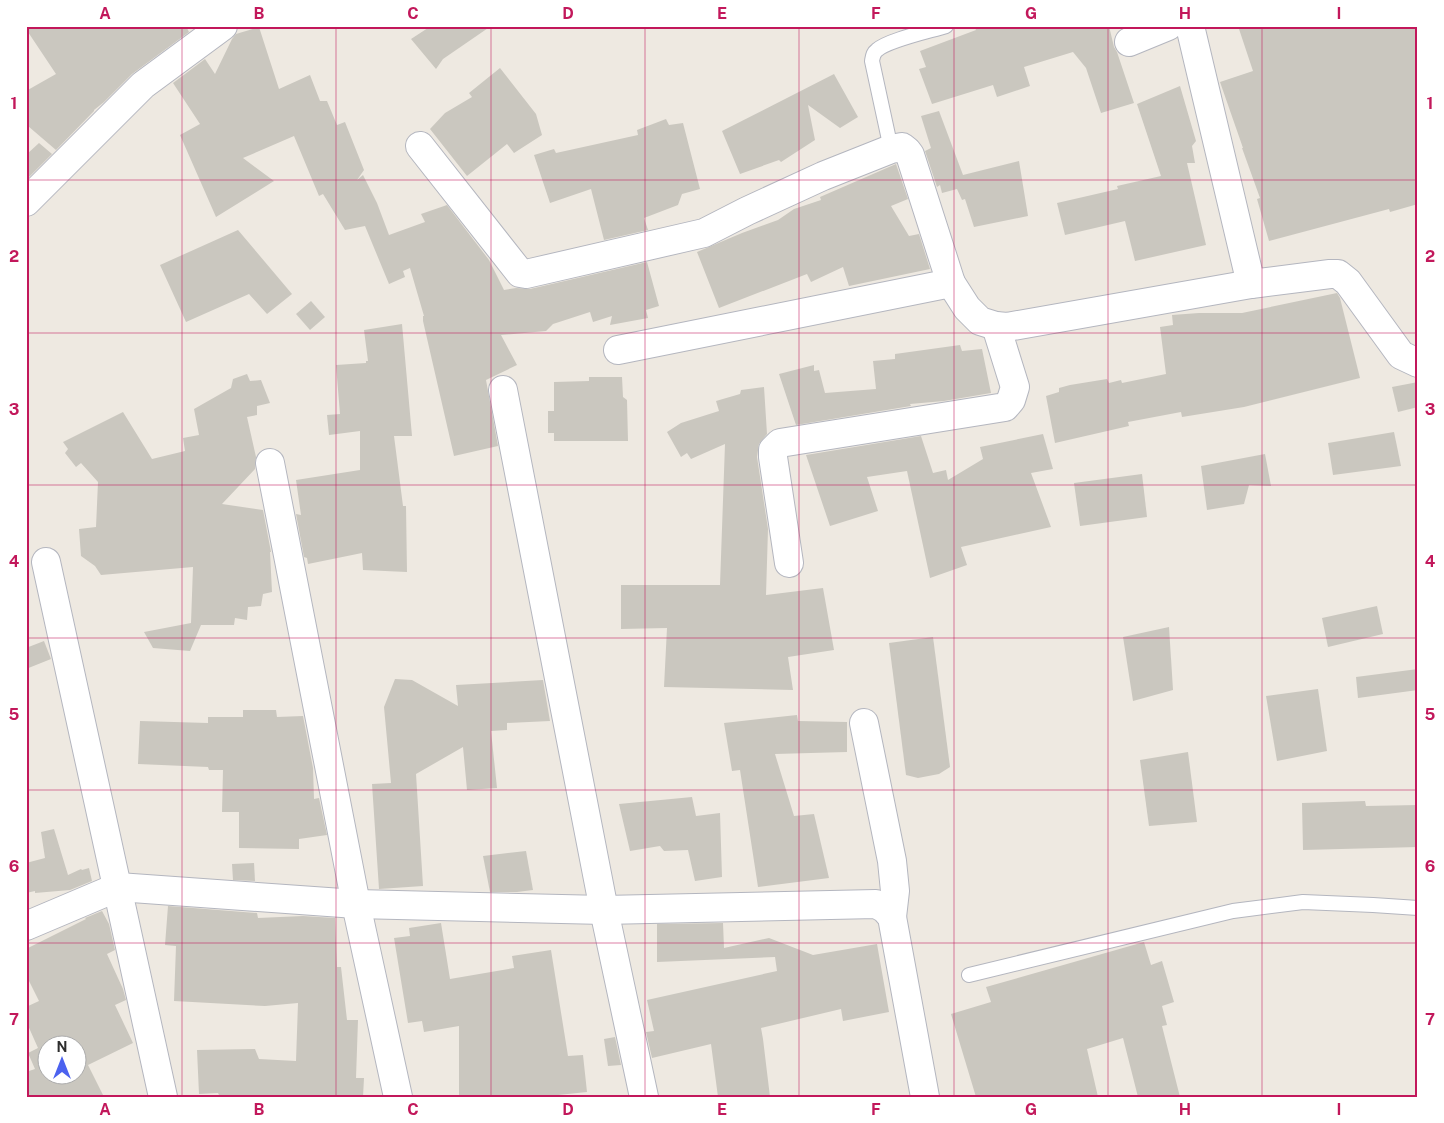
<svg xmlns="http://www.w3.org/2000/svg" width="1444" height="1123" viewBox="0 0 1444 1123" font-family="'Public Sans',sans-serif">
	<rect width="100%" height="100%" fill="#eee9e1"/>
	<g fill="#cac7bf" fill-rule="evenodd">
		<polygon points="26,26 186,26 189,32 132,74 104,102 94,110 94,111 56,150 28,126 28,106 26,104 26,91 56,74 26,29"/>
		<polygon points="431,26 491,26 443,59 436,69 411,39"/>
		<polygon points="974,26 1109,26 1114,47 1117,52 1134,103 1101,113 1086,68 1073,52 1024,67 1030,86 997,97 993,85 932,104 919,69 926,67 920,51 976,30"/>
		<polygon points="1238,26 1418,26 1418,204 1390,212 1389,209 1269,241 1257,199 1260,198 1242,148 1243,148 1220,82 1253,71"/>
		<polygon points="259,27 279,89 310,75 320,101 327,101 337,125 345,122 364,170 357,180 363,175 377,203 389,235 425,222 421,214 447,205 489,260 504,290 516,288 530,289 647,262 659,306 646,310 648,318 610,325 612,316 593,322 590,312 553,324 546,331 501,335 517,365 486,380 498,446 454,456 423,321 423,316 424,316 410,268 403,271 405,277 389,284 365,226 345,230 323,194 319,196 294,136 243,158 274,181 216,217 180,135 200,124 173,83 205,59 215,74 232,39 236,34"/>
		<polygon points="500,68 536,114 542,135 514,153 507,144 467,176 430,129 445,113 472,97 469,93"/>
		<polygon points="834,74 858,117 840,128 808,105 815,140 781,162 779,160 740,174 722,131"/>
		<polygon points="1180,86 1196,141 1192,146 1195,163 1187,163 1206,245 1135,261 1125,221 1065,235 1057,203 1118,189 1117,186 1161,176 1137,104"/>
		<polygon points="939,111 963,175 1019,161 1028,216 974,227 965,199 962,200 957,189 942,193 940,185 937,187 925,151 931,148 921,116"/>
		<polygon points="666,119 669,125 683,123 700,189 682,194 678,205 644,218 648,230 604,240 591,189 550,203 534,155 554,149 556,153 638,135 637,130"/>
		<polygon points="39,143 52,154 26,180 26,155"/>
		<polygon points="896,164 908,199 891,206 909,236 919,234 930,269 849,286 843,267 811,282 807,274 719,308 697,252 742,233 778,220 794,209 821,200 820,197"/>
		<polygon points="238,230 292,294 267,314 249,294 186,322 160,265"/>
		<polygon points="1337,293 1340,298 1360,378 1244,407 1182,417 1181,412 1128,422 1129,426 1055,443 1046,396 1059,392 1059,388 1070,385 1107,379 1109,383 1121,380 1122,383 1166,374 1160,327 1173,325 1172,315 1199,313 1242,313"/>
		<polygon points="311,301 325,317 310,330 296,314"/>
		<polygon points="402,324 412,436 394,436 403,506 406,506 407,572 363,570 362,553 308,564 307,558 304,557 296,514 301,515 296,480 360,470 360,431 329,435 327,415 340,414 336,365 366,363 366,361 368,361 364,330"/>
		<polygon points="960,345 962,351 982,349 991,393 944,401 910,404 911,406 796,425 779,374 814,365 814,371 819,370 825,393 876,389 873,361 895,359 895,354"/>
		<polygon points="247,374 250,381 261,380 270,403 257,406 257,415 247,417 256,457 255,469 222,504 263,510 271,552 270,552 272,592 263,594 261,606 248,607 247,620 235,618 234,625 201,625 190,651 153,648 144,632 191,623 193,567 101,575 95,566 81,556 79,529 96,527 98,482 81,463 76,467 65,453 68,449 63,442 123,412 152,459 185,451 183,438 199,435 194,409 231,388 233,379"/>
		<polygon points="589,377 622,377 623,397 627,400 628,441 554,441 554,433 548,433 548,411 554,411 554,382 589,381"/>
		<polygon points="1418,382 1418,407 1398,412 1392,387"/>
		<polygon points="764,387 767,434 759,444 757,457 768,529 766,595 823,588 834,650 788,657 793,690 664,687 667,628 621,629 621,585 720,585 725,444 691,459 687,453 681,457 667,432 681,423 719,411 716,401 740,394 741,390"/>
		<polygon points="1394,432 1401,466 1333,475 1328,443"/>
		<polygon points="1043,434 1053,469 1031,473 1051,527 961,547 967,565 930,578 907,471 867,477 878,511 830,526 806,455 921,436 933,473 946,470 948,480 983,459 980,447"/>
		<polygon points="1265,454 1271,486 1249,485 1244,504 1207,510 1201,466"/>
		<polygon points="1142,474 1147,517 1080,526 1074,483"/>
		<polygon points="1377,606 1383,634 1328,647 1322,618"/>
		<polygon points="1169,627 1173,690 1133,701 1123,637"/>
		<polygon points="933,637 950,767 939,774 918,778 906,775 889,643"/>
		<polygon points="44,641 51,659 26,669 26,648"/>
		<polygon points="1418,669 1418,690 1358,698 1356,677"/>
		<polygon points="395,679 412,680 458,706 456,685 543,680 550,721 507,723 507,730 491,731 497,788 467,790 463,747 416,774 423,886 379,889 372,784 391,783 384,707"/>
		<polygon points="1318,689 1327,751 1277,761 1266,696"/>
		<polygon points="243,710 276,710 277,717 303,716 313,768 314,799 319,798 327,835 299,839 299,849 239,848 239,812 222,812 223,770 209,770 208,767 138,764 140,721 208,723 208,717 243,717"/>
		<polygon points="797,715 798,721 847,722 847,752 775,754 794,816 814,814 829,878 758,887 740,770 732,771 724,723"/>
		<polygon points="1188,752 1197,822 1149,826 1140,760"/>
		<polygon points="692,797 696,816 720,813 722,877 695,881 688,850 664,851 660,846 630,851 619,804"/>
		<polygon points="1365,801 1366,806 1418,805 1418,847 1303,850 1302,803"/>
		<polygon points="54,829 68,875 81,869 82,870 89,868 92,881 70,890 35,893 35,891 26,893 26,863 45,858 41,832"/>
		<polygon points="526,851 533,890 517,892 490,892 483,856"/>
		<polygon points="254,863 255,881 233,880 232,864"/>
		<polygon points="168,906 257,913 258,918 303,916 335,918 337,967 341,967 347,1020 358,1020 356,1078 364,1078 363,1097 220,1097 218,1093 199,1094 197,1050 255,1049 259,1059 296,1061 298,1003 265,1006 174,1001 176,946 165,945"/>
		<path d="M 102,911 L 109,924 L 115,950 L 107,954 L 123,989 L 126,1000 L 115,1005 L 133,1043 L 88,1065 L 104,1097 L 26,1097 L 26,1072 L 35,1069 L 28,1053 L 38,1048 L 26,1021 L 26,1007 L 39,1001 L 26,975 L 26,949 L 86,919 L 85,918 ZM 48,1046 L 78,1046 L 78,1076 L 48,1076 Z"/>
		<polygon points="441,923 450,979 514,968 512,956 551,950 568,1056 583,1055 587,1092 539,1097 459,1097 459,1026 424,1032 422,1021 408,1023 394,938 410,936 409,928"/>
		<polygon points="723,923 724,948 769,938 813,955 877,944 889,1012 843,1021 841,1009 761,1028 763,1039 770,1097 718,1097 711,1044 652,1058 646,1032 654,1031 647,1000 777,971 775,957 657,962 657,924"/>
		<polygon points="1144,942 1151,965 1162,961 1174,1002 1162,1006 1167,1025 1162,1026 1180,1097 1138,1097 1123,1038 1087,1049 1098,1097 976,1097 951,1014 991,1002 986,987"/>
		<polygon points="615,1037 621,1065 608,1066 604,1039"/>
	</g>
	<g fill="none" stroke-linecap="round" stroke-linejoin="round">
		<g stroke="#b4b6bf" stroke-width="16">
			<g id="service">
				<path d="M 891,149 L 872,61 C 873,56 873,53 877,50 C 888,40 930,31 946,26"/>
				<polyline points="969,975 1233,911 1303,902 1373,905 1418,908"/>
			</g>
		</g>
		<g stroke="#b4b6bf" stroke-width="30">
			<g id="minor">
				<polyline points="1190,26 1251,284"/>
				<polyline points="1129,42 1168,26"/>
				<polyline points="420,146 520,273 526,274 704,233 747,211 823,176 891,149 902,147 907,151 910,155 951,283 967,308 980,321 996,326 1007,327 1251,284 1330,274 1338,274 1348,282 1401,355 1418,363"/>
				<polyline points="26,202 143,85 223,26"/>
				<polyline points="618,350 951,283"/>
				<polyline points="503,390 604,910 644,1097"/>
				<polyline points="270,463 356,904 398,1097"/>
				<polyline points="46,562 163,1097"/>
				<polyline points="789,563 773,457 773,450 780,443 1005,407 1011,400 1015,387 996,326"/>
				<polyline points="864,723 892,861 895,891 892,917"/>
				<polyline points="26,926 118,887 356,904 604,910 876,904 885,909 892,917 925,1097"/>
			</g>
		</g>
		<use href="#service" stroke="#fff" stroke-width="14"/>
		<use href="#minor" stroke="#fff" stroke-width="28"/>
	</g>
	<path fill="none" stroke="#c2185b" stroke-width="1" stroke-opacity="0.55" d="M 182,26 L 182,1097M 336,26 L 336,1097M 491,26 L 491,1097M 645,26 L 645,1097M 799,26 L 799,1097M 954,26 L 954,1097M 1108,26 L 1108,1097M 1262,26 L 1262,1097M 26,180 L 1418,180M 26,333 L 1418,333M 26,485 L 1418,485M 26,638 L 1418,638M 26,790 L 1418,790M 26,943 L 1418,943"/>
	<rect width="1444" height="1123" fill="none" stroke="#ffffff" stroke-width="55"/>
	<g transform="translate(62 1060)"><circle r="24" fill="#ffffff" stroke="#ababab"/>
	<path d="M0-4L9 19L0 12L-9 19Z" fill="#4c62ef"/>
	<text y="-8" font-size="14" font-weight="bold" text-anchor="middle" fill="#2d2d2d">N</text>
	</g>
	<rect x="28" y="28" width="1388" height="1068" fill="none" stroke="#c2185b" stroke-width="2"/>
	<g font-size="16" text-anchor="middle" font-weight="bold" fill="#c2185b">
		<text x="105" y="19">A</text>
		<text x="259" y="19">B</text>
		<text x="413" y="19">C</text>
		<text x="568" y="19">D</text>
		<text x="722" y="19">E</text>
		<text x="876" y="19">F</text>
		<text x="1031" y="19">G</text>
		<text x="1185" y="19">H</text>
		<text x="1339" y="19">I</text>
		<text x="14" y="109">1</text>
		<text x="1430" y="109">1</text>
		<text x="14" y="262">2</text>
		<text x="1430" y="262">2</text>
		<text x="14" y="415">3</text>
		<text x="1430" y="415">3</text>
		<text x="14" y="567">4</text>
		<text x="1430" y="567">4</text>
		<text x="14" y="720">5</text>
		<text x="1430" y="720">5</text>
		<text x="14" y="872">6</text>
		<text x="1430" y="872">6</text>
		<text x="14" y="1025">7</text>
		<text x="1430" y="1025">7</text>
		<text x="105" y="1115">A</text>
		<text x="259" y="1115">B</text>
		<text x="413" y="1115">C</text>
		<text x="568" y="1115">D</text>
		<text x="722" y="1115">E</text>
		<text x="876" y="1115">F</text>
		<text x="1031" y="1115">G</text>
		<text x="1185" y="1115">H</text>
		<text x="1339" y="1115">I</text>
	</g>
</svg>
